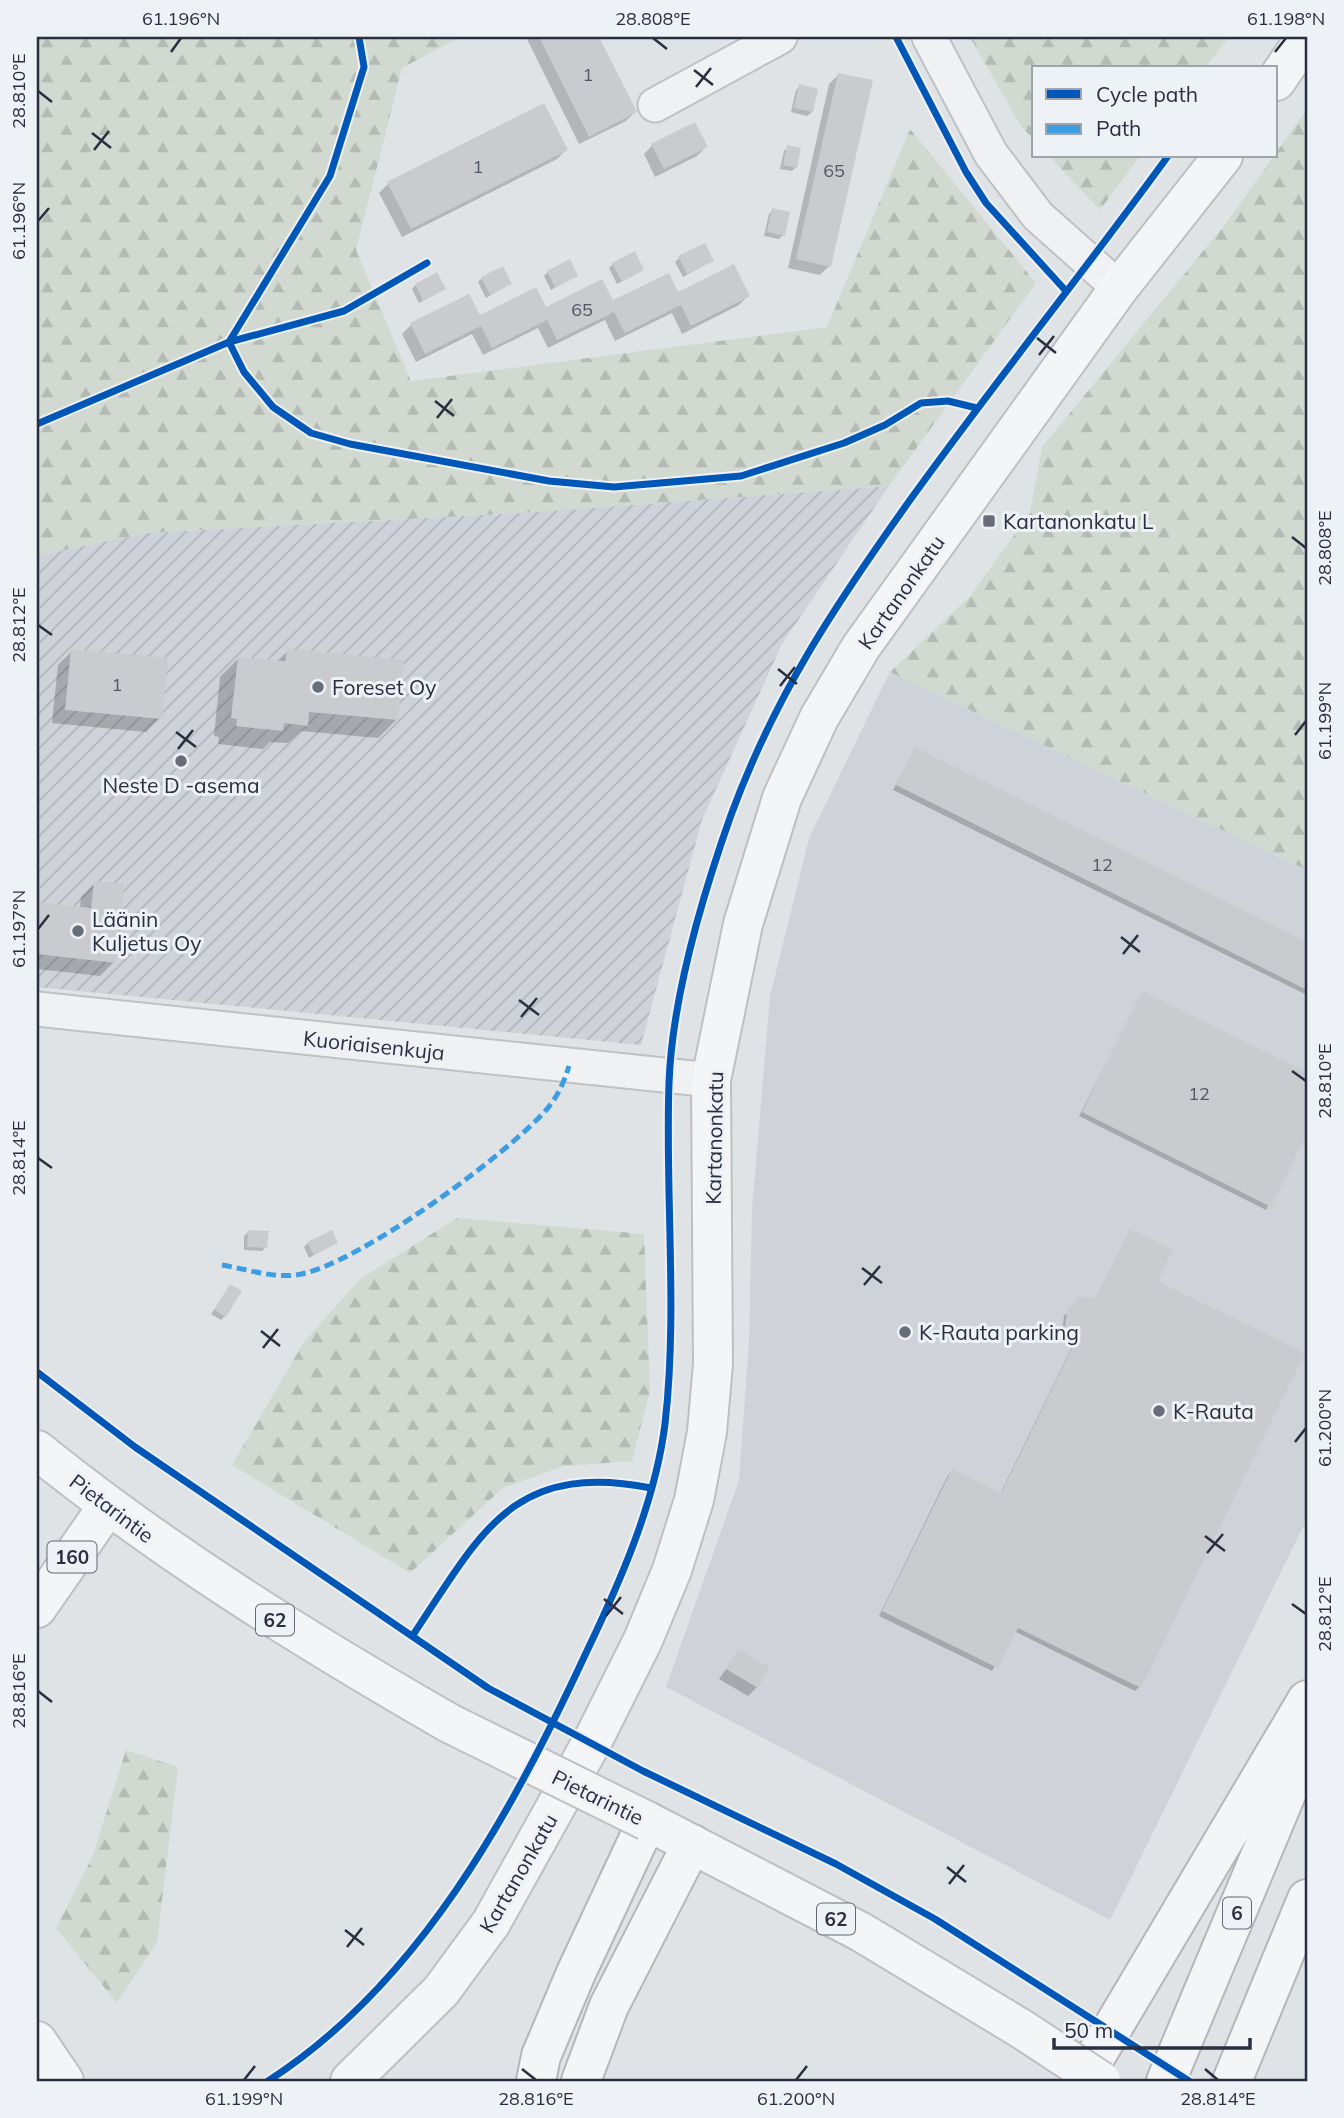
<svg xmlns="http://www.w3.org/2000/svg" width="1344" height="2118" viewBox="0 0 1344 2118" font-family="Mulish,sans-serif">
	<defs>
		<pattern id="industrial-furrows" width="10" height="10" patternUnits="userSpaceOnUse" patternTransform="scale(1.75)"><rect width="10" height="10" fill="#cfd2d9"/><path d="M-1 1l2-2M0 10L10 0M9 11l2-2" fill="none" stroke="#b2b5bb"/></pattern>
		<pattern id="forest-firs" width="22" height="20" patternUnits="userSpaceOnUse" patternTransform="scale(1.75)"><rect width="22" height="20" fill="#d1d9d1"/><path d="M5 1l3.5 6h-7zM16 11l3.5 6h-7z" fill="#b3bbb4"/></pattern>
	</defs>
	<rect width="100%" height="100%" fill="#e0e3e6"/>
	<polygon fill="#cfd2d9" points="890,672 1307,870 1307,1519 1110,1920 666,1687 739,1480 749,1342 752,1209 770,996 809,838"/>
	<polygon fill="url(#industrial-furrows)" points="889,486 782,644 702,820 641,1045 37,987 37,556 144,533 520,513"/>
	<g fill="url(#forest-firs)">
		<polygon points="37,37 460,37 402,68 356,250 411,381 827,327 910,129 1036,283 889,486 520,513 144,533 37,556"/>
		<polygon points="970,37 1229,37 1205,68 1034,68 1034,140 1021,126"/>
		<polygon points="1307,109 1307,870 890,672 971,595 1030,513 1042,447 1227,222"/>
		<polygon points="1049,156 1140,156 1100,210"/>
		<polygon points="457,1218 644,1234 650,1391 632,1461 564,1466 503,1488 410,1573 232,1465 304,1342 360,1279"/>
		<polygon points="126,1750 178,1767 157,1942 117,2003 56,1928 92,1858"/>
	</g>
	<g fill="#0003">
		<polygon points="526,37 597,37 635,112 626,121 579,144"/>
		<polygon points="838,75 829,266 820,275 788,268 829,84"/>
		<polygon points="800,86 812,112 807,116 791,112 796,90"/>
		<polygon points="653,145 706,147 697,156 655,177 644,154"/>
		<polygon points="788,147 796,167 792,171 780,169 784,151"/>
		<polygon points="566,150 557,159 402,237 379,193 388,184"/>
		<polygon points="773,210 783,235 779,239 764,236 769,214"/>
		<polygon points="679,258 711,261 683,277 675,262"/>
		<polygon points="613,264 642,270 617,284 609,268"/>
		<polygon points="548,272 576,276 551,290 544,276"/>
		<polygon points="482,278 509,284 486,298 478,282"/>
		<polygon points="416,285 444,289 419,303 412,289"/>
		<polygon points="677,295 748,296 739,305 682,334 672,313 615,341 605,320 548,348 538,328 483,355 472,334 416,362 402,334 411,325"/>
		<polygon points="72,651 160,718 146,732 52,723 58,665"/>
		<polygon points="288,651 396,720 378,738 301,731 288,743 270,742 263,749 218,744 219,737 214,736 220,677 238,659 276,662"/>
		<polygon points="915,749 1307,944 1307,995 893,790"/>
		<polygon points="95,883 114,962 100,976 37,969 37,904 80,909 81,897"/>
		<polygon points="1143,993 1307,1075 1307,1130 1266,1210 1079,1116"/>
		<polygon points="1130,1231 1156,1282 1139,1687 1135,1691 1014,1631 992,1671 879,1616 948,1475 952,1471 1000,1494 1073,1345 1062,1331 1064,1316 1080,1299 1095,1300"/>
		<polygon points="248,1232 266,1247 262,1251 244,1250 244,1236"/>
		<polygon points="336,1242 309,1258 304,1247 308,1243"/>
		<polygon points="230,1286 225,1316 221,1320 211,1314"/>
		<polygon points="739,1651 757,1687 748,1696 719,1679"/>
	</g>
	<g fill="#c9cbce">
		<polygon points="539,37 599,37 637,112 589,137"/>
		<polygon points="838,73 873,80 831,267 796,259"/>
		<polygon points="799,84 818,89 813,112 794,108"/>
		<polygon points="544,103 568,150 411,229 387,182"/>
		<polygon points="695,122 708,147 664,169 651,144"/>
		<polygon points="787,145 801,148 797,168 783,165"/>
		<polygon points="772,208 790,212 785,236 767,232"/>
		<polygon points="705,243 714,261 687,274 678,256"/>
		<polygon points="635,251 644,270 622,282 612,263"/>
		<polygon points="570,259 578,276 555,288 547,271"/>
		<polygon points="734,264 750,296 691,326 681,305 625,333 614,312 557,340 547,320 492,348 481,326 425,354 410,323 469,294 480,315 536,287 546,307 602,279 613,300 669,273 678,292"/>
		<polygon points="503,266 512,284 490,295 481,277"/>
		<polygon points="437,272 446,289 423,301 415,284"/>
		<polygon points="71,649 168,658 162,719 65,710"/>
		<polygon points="287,649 404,660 398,720 309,712 308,726 284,723 283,731 236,726 237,719 231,718 238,657 285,661"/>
		<polygon points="915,747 1307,942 1307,990 896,785"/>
		<polygon points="94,881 124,884 116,963 37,954 37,902 91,908"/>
		<polygon points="1142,991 1307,1073 1307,1134 1271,1207 1082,1112"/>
		<polygon points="1130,1229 1173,1250 1158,1281 1305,1353 1141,1688 1018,1628 998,1668 882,1611 952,1469 1001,1493 1076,1340 1065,1327 1067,1310 1080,1297 1096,1298"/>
		<polygon points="248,1230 269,1231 267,1248 247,1247"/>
		<polygon points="332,1230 338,1243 314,1255 307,1242"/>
		<polygon points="230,1284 242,1291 226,1317 214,1310"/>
		<polygon points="738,1649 770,1667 758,1688 726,1669"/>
	</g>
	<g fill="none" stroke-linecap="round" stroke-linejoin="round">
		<g stroke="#bfc1c4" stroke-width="37">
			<g id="minor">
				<polyline points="929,37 991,154 1038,216 1119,288"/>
				<polyline points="655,105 780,37"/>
				<polyline points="37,1009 711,1080"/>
			</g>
		</g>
		<g stroke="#bdc0c3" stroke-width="42">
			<g id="major">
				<polyline points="1276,81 1306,37"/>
				<path d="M 37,1450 C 166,1554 305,1640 449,1723"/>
				<polyline points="37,1608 107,1507"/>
				<polyline points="647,1821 861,1932 1020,2028"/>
				<polyline points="37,2041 64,2081"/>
				<polyline points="350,2081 441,1991 491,1923 594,1738 643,1640 672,1570 694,1500 707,1432 713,1364 711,1080 743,924 782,798 819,718 861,647 1119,288 1223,156"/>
			</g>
		</g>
		<g stroke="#b3b6ba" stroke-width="42">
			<g id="highway">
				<polyline points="536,2081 541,2056 576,1973 647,1821"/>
				<polyline points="581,2081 609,2006 692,1844"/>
				<polyline points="1081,2081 1307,1700"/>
				<polyline points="1166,2081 1307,1744"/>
				<polyline points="1232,2081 1307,1899"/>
			</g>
		</g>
		<use href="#minor" stroke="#f0f1f2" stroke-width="33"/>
		<use href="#major" stroke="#f4f5f6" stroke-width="38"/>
		<use href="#highway" stroke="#f4f5f6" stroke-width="38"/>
		<g stroke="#bdc0c3" stroke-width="42" stroke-linecap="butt">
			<g id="major-bridge">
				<polyline points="449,1723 647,1821"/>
				<polyline points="1020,2028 1101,2081"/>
			</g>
		</g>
		<use href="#major-bridge" stroke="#f4f5f6" stroke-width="38"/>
		<path stroke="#3d9de3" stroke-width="5" stroke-dasharray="10 5" stroke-linecap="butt" d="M 222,1265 C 246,1269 272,1278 296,1275 C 355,1267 507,1155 547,1109 C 558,1096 564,1082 569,1066"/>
		<g stroke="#eef1f5" stroke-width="11">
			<g id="cycleway">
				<polyline points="359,37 364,67 330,176 229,342 244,372 273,407 311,433 350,444 549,481 614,487 741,476 844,443 885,425 921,403 948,401 977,408"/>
				<polyline points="896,37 966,172 986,203 1066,291"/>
				<polyline points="37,424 229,342 344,311 427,263"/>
				<polyline points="37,1372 135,1447 488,1688 643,1771 836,1864 935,1919 1189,2081"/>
				<path d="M 413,1635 C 481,1533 512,1461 651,1488"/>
				<path d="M 268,2081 C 420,1983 512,1812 586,1653 C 620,1582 655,1503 665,1424 C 678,1311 665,1196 669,1083 C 672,999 703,894 731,815 C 776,693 836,604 910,500 C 994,383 1084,272 1168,156"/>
			</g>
		</g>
		<use href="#cycleway" stroke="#0057b8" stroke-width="7"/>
	</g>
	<path fill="none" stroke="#282f3e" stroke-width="2.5" d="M 653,38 L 667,49M 171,52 L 181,38M 1275,52 L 1286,38M 694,70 L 713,85M 696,87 L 711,68M 38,91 L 52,102M 92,133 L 111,148M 94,150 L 109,131M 38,221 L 49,208M 1037,338 L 1056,353M 1039,355 L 1054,336M 435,401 L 454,416M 437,418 L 452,399M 1292,537 L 1306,548M 38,625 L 52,635M 778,669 L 797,684M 780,686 L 795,667M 176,732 L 196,747M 1295,735 L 1306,721M 178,749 L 193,730M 38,929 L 49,915M 1121,937 L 1140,952M 1123,954 L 1138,935M 519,1000 L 539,1015M 521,1017 L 537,998M 1292,1071 L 1306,1081M 38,1158 L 52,1168M 862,1268 L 882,1283M 864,1285 L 880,1266M 261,1331 L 280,1346M 263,1348 L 278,1329M 1295,1442 L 1306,1428M 1205,1536 L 1225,1551M 1207,1553 L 1223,1534M 604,1599 L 623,1614M 1292,1604 L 1306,1614M 606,1616 L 621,1597M 38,1691 L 52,1702M 947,1867 L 966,1882M 949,1884 L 964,1865M 345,1930 L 364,1945M 347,1947 L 362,1928M 522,2069 L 536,2080M 1205,2069 L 1218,2080M 244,2080 L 255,2066M 796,2080 L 807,2066"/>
	<g fill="#686e79" stroke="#eef1f5" stroke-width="2.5">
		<rect x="982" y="514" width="14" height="14" rx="3.5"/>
		<circle cx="318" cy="687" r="7"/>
		<circle cx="181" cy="761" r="7"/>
		<circle cx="78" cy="931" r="7"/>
		<circle cx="905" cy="1332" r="7"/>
		<circle cx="1159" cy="1411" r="7"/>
	</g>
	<g text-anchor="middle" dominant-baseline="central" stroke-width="6" stroke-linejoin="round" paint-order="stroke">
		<g font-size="18" fill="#515763">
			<text x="588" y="74">1</text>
			<text x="478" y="166">1</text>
			<text x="834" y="170">65</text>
			<text x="582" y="309">65</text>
			<text x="117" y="684">1</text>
			<text x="1102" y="864">12</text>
			<text x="1199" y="1093">12</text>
		</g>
		<g fill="#eef1f5" stroke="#636975" stroke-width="2">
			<rect x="47.5" y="1541.5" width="49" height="31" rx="5"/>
			<rect x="256" y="1604.5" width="38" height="31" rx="5"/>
			<rect x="1223" y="1897.5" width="28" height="31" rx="5"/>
			<rect x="817" y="1903.5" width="38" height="31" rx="5"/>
		</g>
		<g font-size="19" font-weight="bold" fill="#282f3e">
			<text x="72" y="1557">160</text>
			<text x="275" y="1620">62</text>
			<text x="1237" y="1913">6</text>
			<text x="836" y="1919">62</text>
		</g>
		<g font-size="21" fill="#282f3e" stroke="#eef1f5" text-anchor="start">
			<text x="1003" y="521">Kartanonkatu L</text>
			<text x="332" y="687">Foreset Oy</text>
			<text x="181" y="785" text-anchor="middle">Neste D -asema</text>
			<text x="92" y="919">Läänin<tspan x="92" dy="24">Kuljetus Oy</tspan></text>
			<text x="919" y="1332">K-Rauta parking</text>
			<text x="1173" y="1411">K-Rauta</text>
		</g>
		<g font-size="21" fill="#282f3e" stroke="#eef1f5">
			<text transform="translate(901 592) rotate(-55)">Kartanonkatu</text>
			<text transform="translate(374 1045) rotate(6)">Kuoriaisenkuja</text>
			<text transform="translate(714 1138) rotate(-89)">Kartanonkatu</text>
			<text transform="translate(112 1508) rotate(37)">Pietarintie</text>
			<text transform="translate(598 1797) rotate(26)">Pietarintie</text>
			<text transform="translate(518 1873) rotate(-60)">Kartanonkatu</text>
		</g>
	</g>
	<rect width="1344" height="2118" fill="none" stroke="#eef1f5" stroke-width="77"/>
	<rect x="1032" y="66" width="245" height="91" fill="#eef1f5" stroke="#9fa3ac" stroke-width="2"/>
	<rect x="1046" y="89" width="35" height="10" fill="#0057b8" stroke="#9fa3ac" stroke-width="2"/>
	<text x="1096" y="102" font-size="21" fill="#282f3e">Cycle path</text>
	<rect x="1046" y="124" width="35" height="10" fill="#3d9de3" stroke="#9fa3ac" stroke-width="2"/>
	<text x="1096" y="136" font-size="21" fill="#282f3e">Path</text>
	<path d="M1054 2038v10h196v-10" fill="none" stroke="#282f3e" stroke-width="3.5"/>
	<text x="1064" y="2038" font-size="21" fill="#282f3e" stroke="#eef1f5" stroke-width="5" paint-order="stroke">50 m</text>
	<rect x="38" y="38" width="1268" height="2042" fill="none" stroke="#282f3e" stroke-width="2.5"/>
	<g font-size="18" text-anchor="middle" fill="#282f3e">
		<text x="181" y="25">61.196°N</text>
		<text x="653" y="25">28.808°E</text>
		<text x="1286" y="25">61.198°N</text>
		<text transform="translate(19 91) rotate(-90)" y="6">28.810°E</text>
		<text transform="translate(19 221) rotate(-90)" y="6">61.196°N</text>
		<text transform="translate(1325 548) rotate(-90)" y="6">28.808°E</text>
		<text transform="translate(19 625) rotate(-90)" y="6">28.812°E</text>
		<text transform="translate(1325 721) rotate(-90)" y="6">61.199°N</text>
		<text transform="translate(19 929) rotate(-90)" y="6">61.197°N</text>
		<text transform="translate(1325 1081) rotate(-90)" y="6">28.810°E</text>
		<text transform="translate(19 1158) rotate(-90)" y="6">28.814°E</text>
		<text transform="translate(1325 1428) rotate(-90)" y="6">61.200°N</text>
		<text transform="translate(1325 1614) rotate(-90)" y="6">28.812°E</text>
		<text transform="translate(19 1691) rotate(-90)" y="6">28.816°E</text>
		<text x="244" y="2105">61.199°N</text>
		<text x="536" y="2105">28.816°E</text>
		<text x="796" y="2105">61.200°N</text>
		<text x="1218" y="2105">28.814°E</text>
	</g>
</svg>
